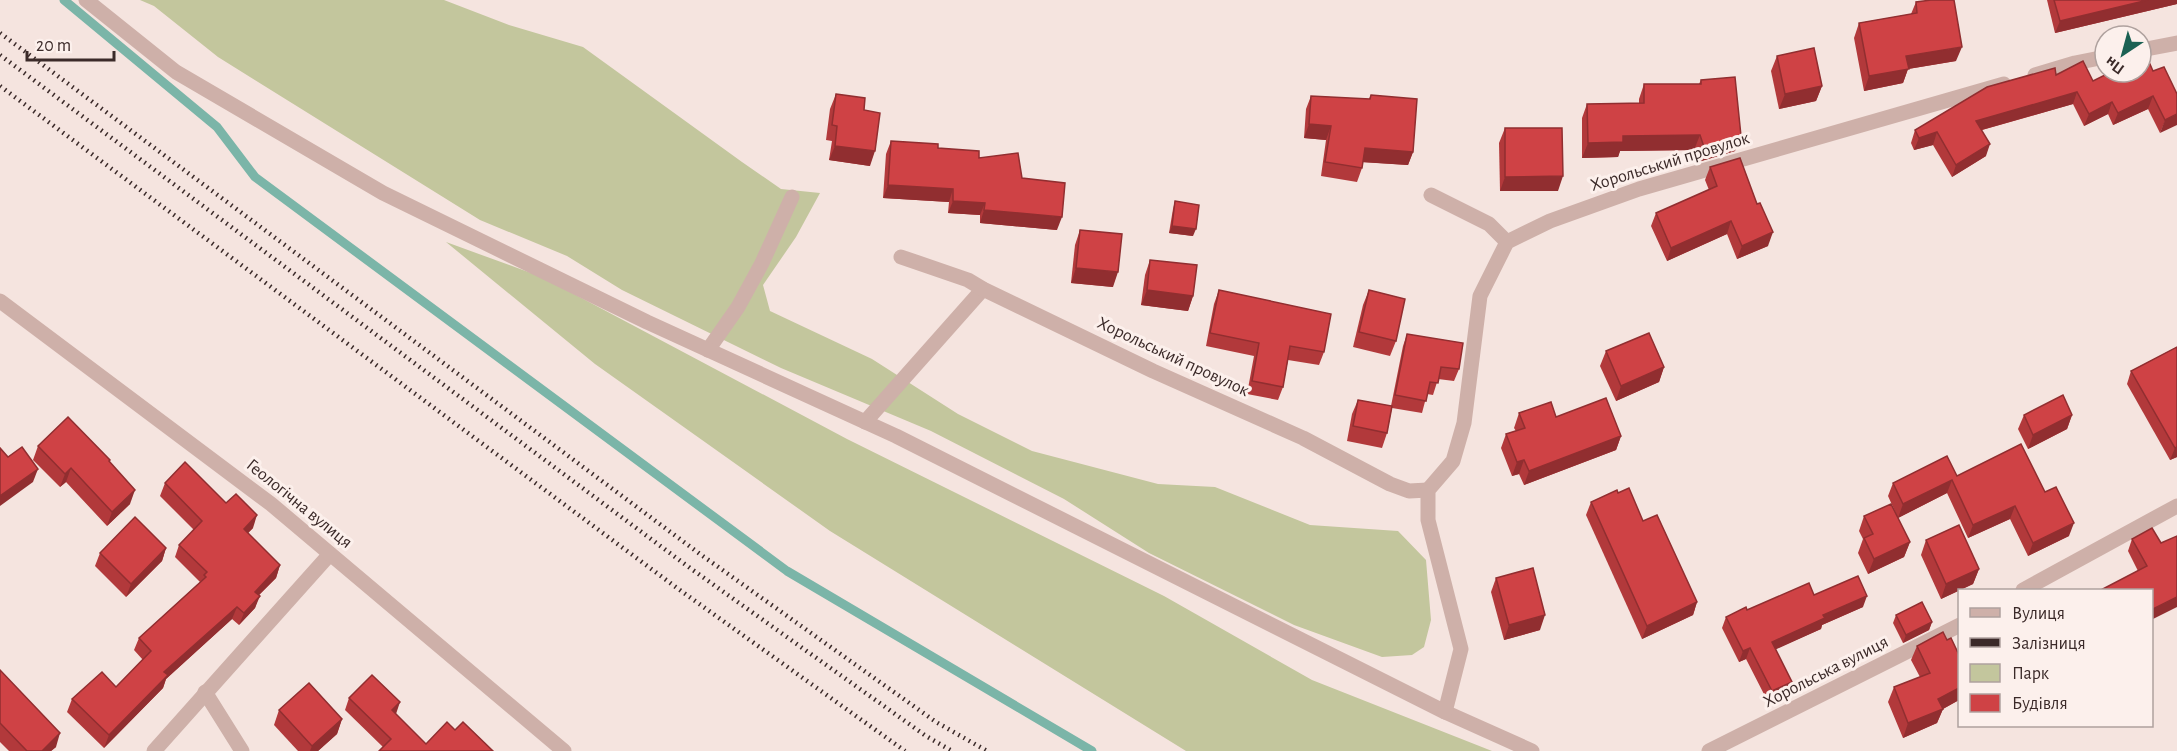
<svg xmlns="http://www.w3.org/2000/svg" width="2177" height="751" viewBox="0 0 2177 751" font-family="'Alegreya Sans',sans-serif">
	<rect width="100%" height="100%" fill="#f5e4df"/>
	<g fill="#c3c69d">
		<polygon points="140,0 444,0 509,25 583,47 742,162 781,189 820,193 796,237 763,285 770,311 872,359 958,414 1032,451 1158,484 1215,487 1310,525 1398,531 1426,560 1431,620 1424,647 1412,655 1382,657 1294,625 1149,553 1064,499 931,431 781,368 622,290 567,256 480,220 218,57 154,6"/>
		<polygon points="446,242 542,277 847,439 1164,596 1312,680 1492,751 1186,751 830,531 595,364"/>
	</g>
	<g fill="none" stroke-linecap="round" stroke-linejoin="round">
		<polyline stroke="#7bb5a8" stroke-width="9" points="64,0 217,127 255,177 787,571 1092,751"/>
		<g stroke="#ceb0a9" stroke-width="15">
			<polyline points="1431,195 1489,224 1507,242"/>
			<polyline points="708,350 738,307 762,263 792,197"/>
			<polyline points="865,422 983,289"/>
		</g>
		<g stroke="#ceb0a9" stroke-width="15">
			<polyline points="86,0 176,72 383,193 647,322 896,436 1445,712 1532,751"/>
			<polyline points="2141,50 2177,43"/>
			<polyline points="2035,75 2075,63 2105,57"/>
			<polyline points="901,257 968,280 983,289 1153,371 1303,438 1390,484 1409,491 1428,490"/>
			<polyline points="2023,590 2177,506"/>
			<polyline points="205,692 242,751"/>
			<polyline points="1445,712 1461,649 1428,520 1428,490 1453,461 1464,423 1480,296 1507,242 1550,221 1639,189 2004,84"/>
			<polyline points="154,751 330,554"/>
			<polyline points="1709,751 1960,625"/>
		</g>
		<polyline stroke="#ceb0a9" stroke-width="15" points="0,301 271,504 564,751"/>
		<g stroke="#3b2a29" stroke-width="4.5" stroke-dasharray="1.5 4.5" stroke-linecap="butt">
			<polyline points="0,33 700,554 936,722 987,751"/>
			<polyline points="0,55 690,568 926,736 952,751"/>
			<polyline points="0,86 677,588 905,751"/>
		</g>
	</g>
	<g fill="#b2393b">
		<polygon points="2047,0 2177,0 2177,4 2055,33"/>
		<polygon points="1916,2 1956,61 1908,69 1903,83 1864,91 1854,38 1859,23 1911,14"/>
		<polygon points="1777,56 1822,86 1816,101 1779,109 1771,71"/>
		<polygon points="2153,71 2177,94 2160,133 2148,109 2113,125 2108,114 2084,126 2073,104 1982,130 1986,156 1952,177 1933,145 1914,150 1911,143 1915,130 2056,75 2093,81"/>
		<polygon points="1701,80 1735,151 1698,162 1694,150 1620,151 1618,157 1582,158 1582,118 1587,104 1639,103 1639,99 1644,84 1699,84"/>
		<polygon points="836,94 864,110 870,166 829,160 832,141 826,140 830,109"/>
		<polygon points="1371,95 1413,152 1408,165 1363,162 1362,168 1357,182 1321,176 1326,140 1304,138 1306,109 1311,96 1369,99"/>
		<polygon points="1505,128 1558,191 1500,191 1499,143"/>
		<polygon points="891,141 938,148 979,158 1022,178 1057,230 980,223 980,215 948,213 949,202 883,198 886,154"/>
		<polygon points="1710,167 1768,246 1737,259 1727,234 1667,261 1651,226 1656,213 1709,190 1705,180"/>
		<polygon points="1175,201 1193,236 1169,233 1173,209"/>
		<polygon points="1080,230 1113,287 1071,283 1075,245"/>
		<polygon points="1150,260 1193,296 1188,311 1141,305 1145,275"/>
		<polygon points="1219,290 1324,352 1319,365 1288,360 1283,387 1278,400 1247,394 1254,356 1206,346 1214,304"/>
		<polygon points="1369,290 1396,341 1390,356 1353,347 1363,305"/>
		<polygon points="1407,334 1459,369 1454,381 1438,379 1433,395 1427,394 1422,413 1392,408 1387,433 1382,448 1347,441 1352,414 1358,400 1391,406 1403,346"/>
		<polygon points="2177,347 2177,457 2170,460 2127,384 2131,371"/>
		<polygon points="1606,351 1664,367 1659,382 1616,401 1600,366"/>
		<polygon points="1519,413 1556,417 1621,436 1616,450 1524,485 1519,474 1512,476 1501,448 1506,434 1516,431 1514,428"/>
		<polygon points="2024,415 2072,415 2067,429 2028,449 2018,429"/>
		<polygon points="38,446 110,460 109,462 130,504 107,526 66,482 60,487 33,460"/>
		<polygon points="1957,476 2045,492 2069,536 2028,556 2010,519 1968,538 1947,493 1898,518 1888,496 1893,483"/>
		<polygon points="165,483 226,503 253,528 248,533 280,565 276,578 259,595 255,608 239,625 232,619 166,679 163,688 104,748 67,712 72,699 116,687 143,660 134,650 139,638 200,582 175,557 179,545 194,530 160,496"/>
		<polygon points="1618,493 1643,521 1697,602 1693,615 1642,639 1586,515 1591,502"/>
		<polygon points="1864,516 1910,542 1904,557 1868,574 1858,553 1863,539 1859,531"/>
		<polygon points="2132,539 2161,543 2177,607 2138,571 2128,551"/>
		<polygon points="1926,540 1979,569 1973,584 1941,599 1921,555"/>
		<polygon points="166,548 162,561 126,597 95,566 100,553"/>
		<polygon points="1496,578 1540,630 1504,640 1491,592"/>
		<polygon points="1814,595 1863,607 1822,625 1821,629 1775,649 1792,682 1788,693 1768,702 1746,659 1739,662 1722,628 1726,617"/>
		<polygon points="1896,615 1932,622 1929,630 1903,643 1893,623"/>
		<polygon points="1947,640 1959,655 1959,700 1943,709 1937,723 1903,738 1888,702 1894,687 1920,677 1911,660 1917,646"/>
		<polygon points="0,670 56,747 51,751 9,751 0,742"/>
		<polygon points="349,698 396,714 426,744 455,730 493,751 383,747 345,710"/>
		<polygon points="279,710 342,719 337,734 318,751 298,751 274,725"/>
	</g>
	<g fill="#912e30">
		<polygon points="2148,0 2177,0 2177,4 2055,33 2060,21"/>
		<polygon points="1962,47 1956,61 1908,69 1903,83 1864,91 1869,76 1906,56"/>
		<polygon points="1822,86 1816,101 1779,109 1785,94"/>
		<polygon points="2077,92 2073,104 1971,133 1976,121"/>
		<polygon points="2153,96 2148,109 2113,125 2118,113"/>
		<polygon points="2112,102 2108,114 2084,126 2089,114"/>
		<polygon points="2177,114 2177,125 2160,133 2165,120"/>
		<polygon points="1309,124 1331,126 1326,140 1304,138"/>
		<polygon points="1937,132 1933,145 1914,150 1919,138"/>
		<polygon points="1700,135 1694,150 1620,151 1618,157 1582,158 1588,143 1623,136"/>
		<polygon points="1741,136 1735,151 1698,162 1704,147"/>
		<polygon points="1990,144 1986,156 1952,177 1956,165"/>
		<polygon points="835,146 875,151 870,166 829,160"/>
		<polygon points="1365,148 1413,152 1408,165 1360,162"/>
		<polygon points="1563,176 1558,191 1500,191 1505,177"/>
		<polygon points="888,185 953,189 949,202 883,198"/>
		<polygon points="953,201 985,203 980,215 948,213"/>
		<polygon points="984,210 1062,217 1057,230 980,223"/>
		<polygon points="1731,221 1727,234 1667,261 1671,248"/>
		<polygon points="1172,226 1196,229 1193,236 1169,233"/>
		<polygon points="1773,232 1768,246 1737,259 1742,246"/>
		<polygon points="1076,268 1118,272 1113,287 1071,283"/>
		<polygon points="1147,290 1193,296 1188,311 1141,305"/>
		<polygon points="1664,367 1659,382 1616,401 1621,386"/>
		<polygon points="2072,415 2067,429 2028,449 2033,435"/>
		<polygon points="1621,436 1616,450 1524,485 1529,471"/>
		<polygon points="2177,447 2177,457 2170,460 2175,448"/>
		<polygon points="1524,460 1519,474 1512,476 1517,462"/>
		<polygon points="71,468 66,482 60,487 65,474"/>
		<polygon points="38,469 33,482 0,506 0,496"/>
		<polygon points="1952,480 1947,493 1898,518 1903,504"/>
		<polygon points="135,490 130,504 107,526 112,512"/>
		<polygon points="2015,506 2010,519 1968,538 1973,525"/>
		<polygon points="257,515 253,528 239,542 244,529"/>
		<polygon points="2074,523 2069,536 2028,556 2033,543"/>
		<polygon points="1910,542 1904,557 1868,574 1874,559"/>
		<polygon points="166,548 162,561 126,597 131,584"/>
		<polygon points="280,565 276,578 250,604 255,592"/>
		<polygon points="1979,569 1973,584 1941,599 1946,584"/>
		<polygon points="260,596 255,608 239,625 244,613"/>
		<polygon points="1867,596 1863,607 1822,625 1821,629 1768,653 1772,642 1823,615"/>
		<polygon points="2177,597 2177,607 2151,620 2151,610"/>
		<polygon points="1697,602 1693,615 1642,639 1647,626"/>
		<polygon points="237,607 232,619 166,679 163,688 104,748 109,735 164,672"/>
		<polygon points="1545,615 1540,630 1504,640 1509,625"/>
		<polygon points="1932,622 1929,630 1903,643 1906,635"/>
		<polygon points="1750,648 1746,659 1739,662 1743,651"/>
		<polygon points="1792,682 1788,693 1768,702 1772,691"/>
		<polygon points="1959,688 1959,700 1941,710 1943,709 1937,723 1903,738 1908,723 1938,699"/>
		<polygon points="400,702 396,714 392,710"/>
		<polygon points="342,719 337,734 318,751 310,751 312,746"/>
		<polygon points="60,733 56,747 51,751 42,751"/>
	</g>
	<g fill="#cf4245" stroke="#912e30" stroke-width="1.5">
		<polygon points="1931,0 1954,0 1962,47 1906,56 1909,69 1869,76 1859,23 1917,13 1916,2"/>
		<polygon points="2054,0 2148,0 2060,21"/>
		<polygon points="1814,48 1822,86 1785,94 1777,56"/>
		<polygon points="2146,55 2153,71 2164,67 2177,94 2177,114 2165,120 2153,96 2118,113 2112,102 2089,114 2077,92 1976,121 1990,144 1956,165 1937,132 1919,138 1915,130 1987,87 2055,68 2056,75 2083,61 2093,81 2111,72 2141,72 2141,58"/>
		<polygon points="1735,77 1741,136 1704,147 1700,135 1623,136 1623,142 1588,143 1587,104 1644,103 1644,84 1701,84 1701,80"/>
		<polygon points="836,94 865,98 864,110 880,113 875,151 835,146 837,126 832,125"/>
		<polygon points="1371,95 1417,99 1413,152 1365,148 1362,168 1325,162 1331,126 1309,124 1311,96 1370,99"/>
		<polygon points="1505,128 1562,128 1563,176 1505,177"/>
		<polygon points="891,141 938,144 938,148 979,151 979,158 1018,153 1022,178 1065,183 1062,217 984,210 985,203 953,201 953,189 888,185"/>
		<polygon points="1740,158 1757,204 1760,203 1773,232 1742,246 1731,221 1671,248 1656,213 1717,186 1710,167"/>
		<polygon points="1175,201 1199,205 1196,229 1172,226"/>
		<polygon points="1080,230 1122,234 1118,272 1076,268"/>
		<polygon points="1150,260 1197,265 1193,296 1147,290"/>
		<polygon points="1219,290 1331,314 1324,352 1290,346 1283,387 1252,381 1259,343 1210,333"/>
		<polygon points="1369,290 1405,299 1396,341 1359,332"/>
		<polygon points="1649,333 1664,367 1621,386 1606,351"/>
		<polygon points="1407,334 1463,343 1459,369 1441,367 1438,383 1430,382 1426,401 1395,395"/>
		<polygon points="2177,347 2177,447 2175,448 2131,371"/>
		<polygon points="2063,395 2072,415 2033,435 2024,415"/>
		<polygon points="1606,398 1621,436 1529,471 1524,460 1517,462 1506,434 1525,428 1519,413 1551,402 1556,417"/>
		<polygon points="1358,400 1392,406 1387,433 1353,426"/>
		<polygon points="68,417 110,460 109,461 135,490 112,512 71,468 65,474 38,446"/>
		<polygon points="2021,444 2045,492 2056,487 2074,523 2033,543 2015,506 1973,525 1952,480 1903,504 1893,483 1947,456 1957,476"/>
		<polygon points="22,447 38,469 0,496 0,448 8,457"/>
		<polygon points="185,462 226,503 236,494 257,515 244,529 280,565 255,592 260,596 244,613 237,607 164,672 168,675 109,735 72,699 102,672 116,687 151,651 139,638 206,577 204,575 207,572 179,545 202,521 165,483"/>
		<polygon points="1629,488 1643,521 1657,515 1697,602 1647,626 1591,502 1617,490 1618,493"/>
		<polygon points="1891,504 1910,542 1874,559 1864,538 1873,534 1864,516"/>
		<polygon points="135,517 166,548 131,584 100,553"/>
		<polygon points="1959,525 1979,569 1946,584 1926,540"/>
		<polygon points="2152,528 2161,543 2177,536 2177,597 2151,610 2151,591 2099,591 2147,566 2132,539"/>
		<polygon points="1533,568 1545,615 1509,625 1496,578"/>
		<polygon points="1858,576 1867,596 1823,615 1825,618 1772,642 1792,682 1772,691 1750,648 1743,651 1726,617 1746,607 1747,610 1809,583 1814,595"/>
		<polygon points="1922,602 1932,622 1906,635 1896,615"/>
		<polygon points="1943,632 1947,640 1951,638 1959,655 1959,688 1938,699 1943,709 1908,723 1894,687 1930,673 1917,646"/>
		<polygon points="0,670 60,733 42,751 27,751 0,723"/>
		<polygon points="372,675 400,702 392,710 426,744 447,722 455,730 463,722 493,751 379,751 391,739 349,698"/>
		<polygon points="309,683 342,719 312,746 279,710"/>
	</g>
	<g text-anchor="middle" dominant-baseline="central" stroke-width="6" stroke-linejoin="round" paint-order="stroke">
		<g font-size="18" fill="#3b2a29" stroke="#fcf0ec">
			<text transform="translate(1670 162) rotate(-17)">Хорольський провулок</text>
			<text transform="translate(1173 357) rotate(25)">Хорольський провулок</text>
			<text transform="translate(299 504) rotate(39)">Геологічна вулиця</text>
			<text transform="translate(1826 672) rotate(-27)">Хорольська вулиця</text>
		</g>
	</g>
	<rect x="1958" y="589" width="195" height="138" fill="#fcf0ec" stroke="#afa19e" stroke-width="1.5"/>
	<rect x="1970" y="608" width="30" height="9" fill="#ceb0a9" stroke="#afa19e" stroke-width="1.5"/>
	<text x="2012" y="619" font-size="18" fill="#3b2a29">Вулиця</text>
	<rect x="1970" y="638" width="30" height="9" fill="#3b2a29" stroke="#afa19e" stroke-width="1.5"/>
	<text x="2012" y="649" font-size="18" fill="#3b2a29">Залізниця</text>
	<rect x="1970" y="664" width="30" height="18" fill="#c3c69d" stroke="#afa19e" stroke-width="1.5"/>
	<text x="2012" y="679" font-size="18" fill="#3b2a29">Парк</text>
	<rect x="1970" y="694" width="30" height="18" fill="#cf4245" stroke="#afa19e" stroke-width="1.5"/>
	<text x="2012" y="709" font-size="18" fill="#3b2a29">Будівля</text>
	<g transform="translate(2123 54) rotate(216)"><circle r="28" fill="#fcf0ec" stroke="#afa19e" stroke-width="1.5"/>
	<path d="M0-4.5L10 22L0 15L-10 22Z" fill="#1b6153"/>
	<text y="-9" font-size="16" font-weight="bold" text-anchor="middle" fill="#3b2a29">Пн</text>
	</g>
	<path d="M27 51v9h87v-9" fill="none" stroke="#3b2a29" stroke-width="3"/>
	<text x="36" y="51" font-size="18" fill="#3b2a29" stroke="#fcf0ec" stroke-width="4.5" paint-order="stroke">20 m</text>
</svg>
